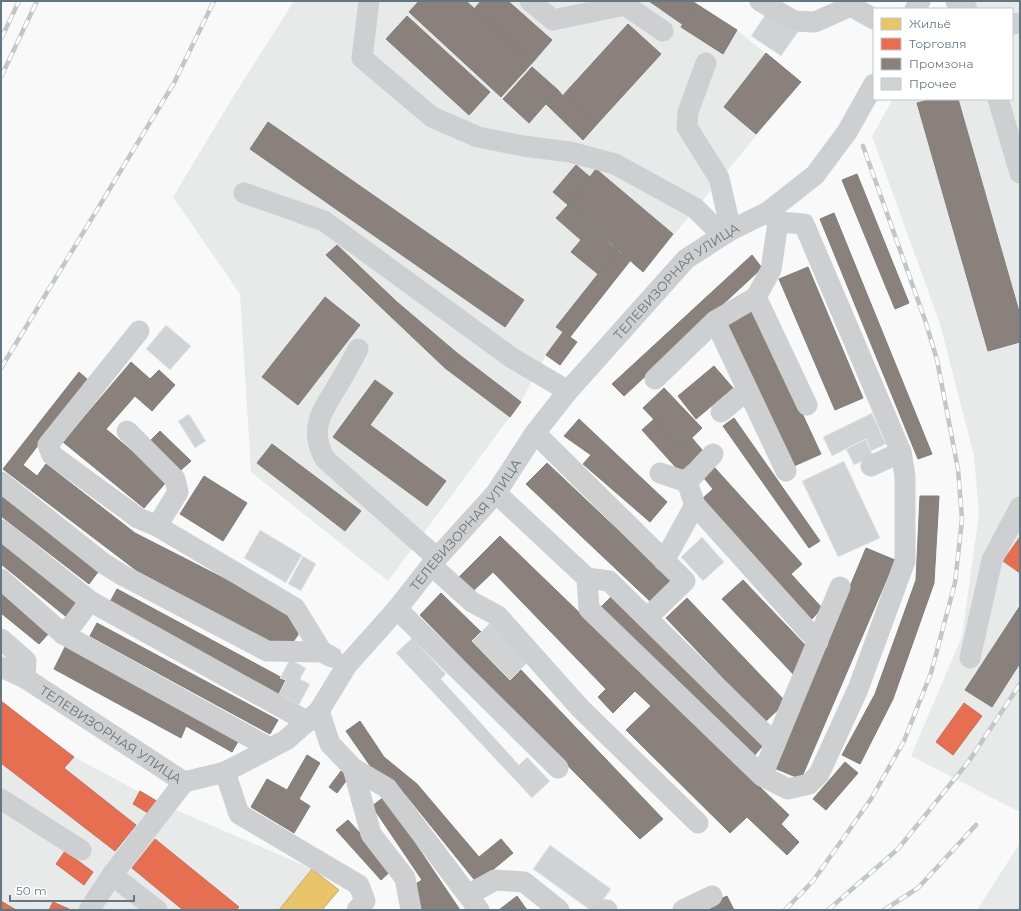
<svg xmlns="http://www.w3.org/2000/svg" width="1021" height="911" viewBox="0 0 1021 911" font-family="Montserrat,sans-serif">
	<rect width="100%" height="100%" fill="#f9f9f9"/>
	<g fill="#e8e9e9">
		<polygon points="294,1 691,1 737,30 801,82 643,272 616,250 557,326 563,332 546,355 521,402 388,581 251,472 240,294 173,197 233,97"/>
		<polygon points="954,1 1020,1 1020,812 911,756 962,636 979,514 974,456 940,324 872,136 893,99 1012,99 1012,9 949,9"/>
		<polygon points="1,701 74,757 160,803 312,869 279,910 1,910"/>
		<polygon points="1020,843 1020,910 977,910"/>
	</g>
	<polygon fill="#e9c46a" stroke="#c1ad72" points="312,869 339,890 322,910 279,910"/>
	<g fill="#e76f51" stroke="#c07160">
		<polygon points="1020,537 1020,573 1003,561"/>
		<polygon points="1,701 74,757 64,768 136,825 115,851 1,763"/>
		<polygon points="964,703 982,716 953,755 936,742"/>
		<polygon points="140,791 160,803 153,816 133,804"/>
		<polygon points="155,839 239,907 236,910 183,910 132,868"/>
		<polygon points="65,851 93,872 84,885 56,864"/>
		<polygon points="1,901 16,910 1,910"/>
		<polygon points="53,902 69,909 69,910 49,910"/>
	</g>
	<g fill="#8a817c" stroke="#7f7e7e">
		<polygon points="419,1 466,1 533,62 501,97 409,12"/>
		<polygon points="481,1 508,1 552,40 533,62 474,9"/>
		<polygon points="649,1 691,1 695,3 682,24"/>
		<polygon points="695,3 737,30 723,54 681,27"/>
		<polygon points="407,16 490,92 469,115 386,39"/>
		<polygon points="628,24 661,54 598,123 565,93"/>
		<polygon points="766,53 801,82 756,134 724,107"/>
		<polygon points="532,67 558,90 529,123 503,99"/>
		<polygon points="558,90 563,96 565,93 598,123 583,140 546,104"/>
		<polygon points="933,99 958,99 1020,315 1020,342 988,351 917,103"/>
		<polygon points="268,122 524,300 505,327 250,149"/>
		<polygon points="576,165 590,177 568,205 553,192"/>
		<polygon points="596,169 673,234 643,272 568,205"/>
		<polygon points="857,174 909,303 895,309 842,180"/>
		<polygon points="568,205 617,250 598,274 571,252 581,240 556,218"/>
		<polygon points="834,213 932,454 918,459 820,219"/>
		<polygon points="337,245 397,302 457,353 445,368 326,255"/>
		<polygon points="617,250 630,261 570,337 556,327"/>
		<polygon points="752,255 762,268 624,396 612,384"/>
		<polygon points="808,267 863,398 835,410 779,279"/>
		<polygon points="325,297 360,325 298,405 262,377"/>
		<polygon points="754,310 821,454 794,466 726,322"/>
		<polygon points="563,332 577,342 560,365 546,355"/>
		<polygon points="457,353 521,402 510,417 445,368"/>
		<polygon points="131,362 150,379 159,370 175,385 152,411 135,396 106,429 167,481 144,508 63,442"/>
		<polygon points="714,366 733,388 696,419 678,396"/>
		<polygon points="79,372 88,380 23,465 37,476 46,464 135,533 284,609 294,618 298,635 290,646 271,642 136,570 3,469"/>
		<polygon points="375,380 393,393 370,425 446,481 427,506 333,437"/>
		<polygon points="664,388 702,428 681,448 643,408"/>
		<polygon points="734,418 820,541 809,548 723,426"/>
		<polygon points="579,419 667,502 650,522 583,464 591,455 564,436"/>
		<polygon points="654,419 681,448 692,438 703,451 680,472 642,430"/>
		<polygon points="160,431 191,461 181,470 151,440"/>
		<polygon points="272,444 361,511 345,531 257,463"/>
		<polygon points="547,463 674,583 652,603 526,484"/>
		<polygon points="714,467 802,564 791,574 822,608 812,619 701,500 713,489 704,478"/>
		<polygon points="204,476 247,503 223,541 180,514"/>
		<polygon points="1,496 98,572 89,584 1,516"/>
		<polygon points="920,496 939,496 934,583 893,699 860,764 842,755 875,694 916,580"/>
		<polygon points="500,536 789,815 781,824 799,842 787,855 747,817 730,833 626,730 651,706 635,691 613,713 598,697 606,689 493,572 472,592 458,578"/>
		<polygon points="1,542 80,606 69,619 1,564"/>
		<polygon points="866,548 895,560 801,779 774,768"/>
		<polygon points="743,580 807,647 794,675 722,599"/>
		<polygon points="117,589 286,680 279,694 110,602"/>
		<polygon points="1,592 50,632 39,644 1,613"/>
		<polygon points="441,593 481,632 472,641 510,680 521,670 663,819 640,839 420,615"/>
		<polygon points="611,597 764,744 754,756 599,609"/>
		<polygon points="687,598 786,702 765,722 666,618"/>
		<polygon points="1020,606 1020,663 992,707 965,690"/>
		<polygon points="97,623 278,720 270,734 90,636"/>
		<polygon points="66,645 240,738 232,752 186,726 181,738 54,669"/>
		<polygon points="360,721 384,757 417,784 479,857 501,839 513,853 477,883 406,795 371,767 346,731"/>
		<polygon points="307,755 320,763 299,799 310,806 294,833 251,807 267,779 287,790"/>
		<polygon points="845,762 858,773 826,810 813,799"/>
		<polygon points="341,771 349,777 337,793 329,787"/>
		<polygon points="384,797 460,910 420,910 414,885 422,880 372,806"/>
		<polygon points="348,820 393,869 381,880 336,830"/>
		<polygon points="517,896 527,910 499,910"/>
		<polygon points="727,896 734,910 696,910"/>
	</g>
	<g fill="#d0d2d3" stroke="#e8e8e8">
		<polygon points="767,12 798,32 781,56 751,36"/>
		<polygon points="166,325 191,346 170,370 146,349"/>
		<polygon points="872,413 886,444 871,451 866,439 832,456 823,437"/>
		<polygon points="189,414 206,441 195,448 178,421"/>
		<polygon points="866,439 873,456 854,465 846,449"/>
		<polygon points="844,461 880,538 838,557 802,481"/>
		<polygon points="260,530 302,555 286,583 244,558"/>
		<polygon points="702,537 724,562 703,581 681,557"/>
		<polygon points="303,556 316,564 301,591 288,584"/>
		<polygon points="491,622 529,661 510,680 472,641"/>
		<polygon points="412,638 446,674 441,679 519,765 527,757 550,781 532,798 396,653"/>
		<polygon points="290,659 306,668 300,679 310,684 299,705 279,694 286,680 280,678"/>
		<polygon points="550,845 611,889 596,910 590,910 533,869"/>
	</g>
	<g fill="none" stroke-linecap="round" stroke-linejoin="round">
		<g stroke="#cecfd0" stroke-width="21">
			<polyline points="369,1 362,58 432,117 478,137 523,146 570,152 615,164 695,208 722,235"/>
			<polyline points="530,1 553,20 625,5 663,31"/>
			<polyline points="760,1 794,21 815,22 851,6"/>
			<polyline points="847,1 851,6 874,19"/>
			<polyline points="956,1 967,9"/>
			<polyline points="915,9 920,1"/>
			<polyline points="1012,24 1020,23"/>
			<polyline points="706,63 688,112 687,127 719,178 731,230"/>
			<polyline points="998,99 1020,173"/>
			<polyline points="244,193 324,221 512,358 568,391"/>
			<polyline points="768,212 778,222 804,224 901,452 871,466"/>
			<polyline points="778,222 771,270 756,297 807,405"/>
			<polyline points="756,297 715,321 786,471"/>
			<polyline points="139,331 48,445 52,455 138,518 157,526 295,608 322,652"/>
			<path d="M 358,349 C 352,361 345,373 338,385 C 322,411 308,429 325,459 L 437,558"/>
			<polyline points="655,379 715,321"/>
			<polyline points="721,412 747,390"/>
			<polyline points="127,431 175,479 178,492 157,526"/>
			<polyline points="535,433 685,581 647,618"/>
			<polyline points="660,473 687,482 695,505"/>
			<polyline points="1,482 103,563 122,575 267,651 322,652 332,657"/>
			<polyline points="687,482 713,454"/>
			<polyline points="496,493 587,578 589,609 762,776"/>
			<polyline points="1,530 90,601 308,722"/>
			<polyline points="664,561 695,505 818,642"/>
			<polyline points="431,565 472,602 498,616 580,708 698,823"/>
			<polyline points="587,578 609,581 775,744 762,776 788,789 809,784 819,774 858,689 905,561 905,476 901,452"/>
			<polyline points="1,579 63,634 270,748"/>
			<polyline points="397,609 558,768"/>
			<polyline points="63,634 73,624 90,601"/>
			<polyline points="1,639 26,661 25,678"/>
			<polyline points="970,658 992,560 1020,507"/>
			<path id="s1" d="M 1,667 L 25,678 L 184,782 L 225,772 L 286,740 L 319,711 L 347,665 L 397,609 L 437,558 L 496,493 L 535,433 L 568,391 L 686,259 L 731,230 L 768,212 L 815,175 L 847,132 L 874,84"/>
			<polyline points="319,711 330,744 353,768 387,788 479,910"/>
			<polyline points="775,744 840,587"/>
			<polyline points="353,768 371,834 405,878 411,910"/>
			<polyline points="225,772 239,814 359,885 365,901 357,910"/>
			<polyline points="1,799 81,850"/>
			<polyline points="112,875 157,910"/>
			<polyline points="468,895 495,880 524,882 559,910"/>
			<polyline points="89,910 112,875 184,782"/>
			<polyline points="604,910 607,910"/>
			<polyline points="683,910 712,896"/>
		</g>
		<g stroke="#c3c5c6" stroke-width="4.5">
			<g id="rail">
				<polyline points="1,39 19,1"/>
				<polyline points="1,77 37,1"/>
				<polyline points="1,368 174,83 214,1"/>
				<polyline points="785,910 813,881 871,799 904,741 931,673 955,583 962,519 958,469 937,360 925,320 863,146"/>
				<polyline points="828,910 898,849 969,761 1020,684"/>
				<polyline points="884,910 918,888 976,825"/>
			</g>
		</g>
		<use href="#rail" stroke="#fff" stroke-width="3" stroke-dasharray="9" stroke-linecap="butt"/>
	</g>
	<g text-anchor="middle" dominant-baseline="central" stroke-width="4" stroke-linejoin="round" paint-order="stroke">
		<g font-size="13" fill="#657683" stroke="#fff">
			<text stroke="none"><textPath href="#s1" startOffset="933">ТЕЛЕВИЗОРНАЯ УЛИЦА</textPath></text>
			<text stroke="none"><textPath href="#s1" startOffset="609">ТЕЛЕВИЗОРНАЯ УЛИЦА</textPath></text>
			<text stroke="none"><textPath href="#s1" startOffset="129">ТЕЛЕВИЗОРНАЯ УЛИЦА</textPath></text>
		</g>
	</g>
	<rect width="1021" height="911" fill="none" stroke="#657683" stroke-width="4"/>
	<rect x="873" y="8" width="140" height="92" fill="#ffffff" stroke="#c1c8cd"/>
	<rect x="881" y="18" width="20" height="12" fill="#e9c46a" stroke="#c1c8cd"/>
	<text x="909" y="28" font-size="12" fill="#657683">Жильё</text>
	<rect x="881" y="38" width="20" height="12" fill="#e76f51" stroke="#c1c8cd"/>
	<text x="909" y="48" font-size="12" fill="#657683">Торговля</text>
	<rect x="881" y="58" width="20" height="12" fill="#8a817c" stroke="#c1c8cd"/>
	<text x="909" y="68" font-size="12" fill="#657683">Промзона</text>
	<rect x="881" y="78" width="20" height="12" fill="#d0d2d3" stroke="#c1c8cd"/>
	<text x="909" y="88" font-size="12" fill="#657683">Прочее</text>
	<path d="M10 895v6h124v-6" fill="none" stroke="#657683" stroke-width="2"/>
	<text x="16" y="895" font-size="12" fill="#657683" stroke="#ffffff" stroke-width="3" paint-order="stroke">50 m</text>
</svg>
